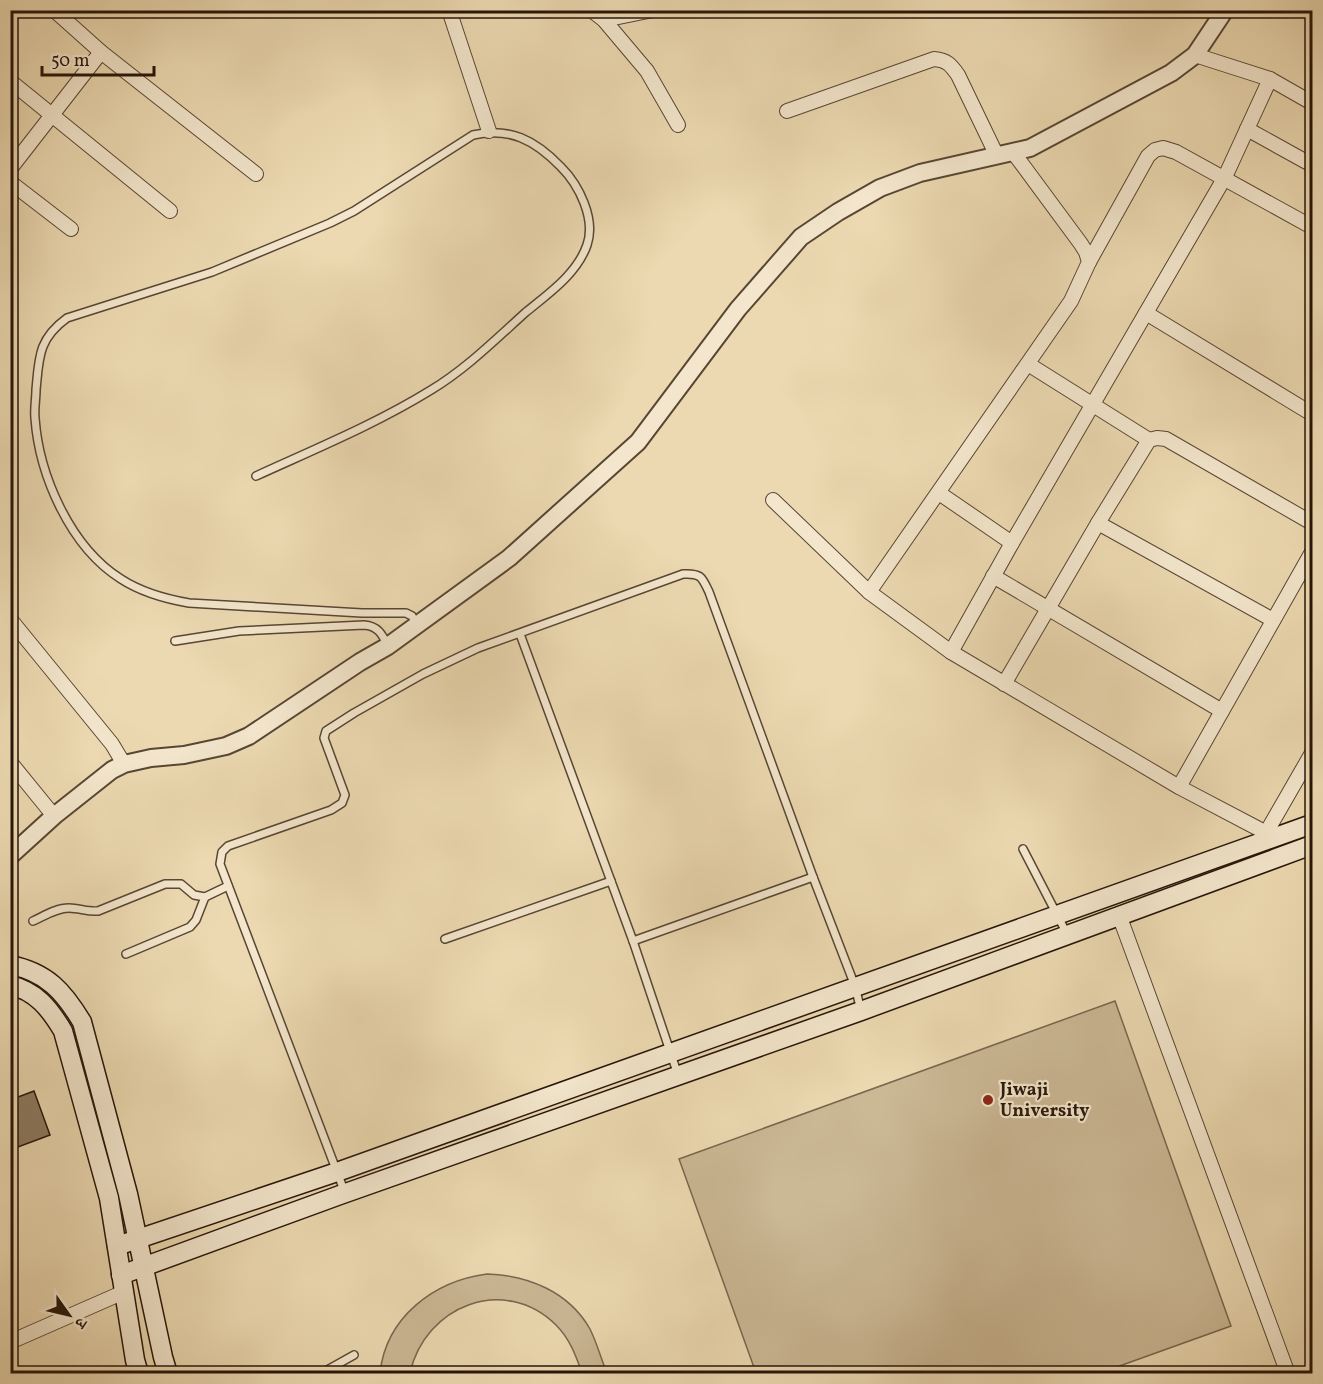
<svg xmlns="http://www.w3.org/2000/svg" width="1323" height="1384" viewBox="0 0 1323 1384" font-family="Vollkorn,'Noto Serif Devanagari',serif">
	<rect width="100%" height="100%" fill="#ecd9b1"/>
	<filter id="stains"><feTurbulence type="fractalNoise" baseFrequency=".00333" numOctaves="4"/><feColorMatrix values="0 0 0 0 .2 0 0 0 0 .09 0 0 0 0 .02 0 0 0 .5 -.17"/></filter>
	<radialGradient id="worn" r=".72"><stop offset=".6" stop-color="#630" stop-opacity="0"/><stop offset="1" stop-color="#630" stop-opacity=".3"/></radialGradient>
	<g fill="#cbb895" stroke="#796650" stroke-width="1.5">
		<polygon points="1115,1001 1231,1326 1100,1373 756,1373 679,1159"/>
		<path d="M 487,1274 C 528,1275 569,1292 590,1329 C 597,1343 601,1359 607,1373 L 582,1373 C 576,1356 570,1339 556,1325 C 504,1274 425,1306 410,1373 L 380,1373 C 386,1317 434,1281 487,1274 Z"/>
	</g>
	<polygon fill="#8d7b61" stroke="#27150a" stroke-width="1.5" points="34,1091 50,1135 10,1150 10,1100"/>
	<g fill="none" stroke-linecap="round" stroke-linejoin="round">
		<g stroke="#584634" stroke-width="10">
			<g id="service">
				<path d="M 256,476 C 315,449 376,424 431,390 C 466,369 496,339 526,312 C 548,294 577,274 587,245 C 596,219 579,185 561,167 C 535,140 510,127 473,135 L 354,211 L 330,223 L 212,272 L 67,318 C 38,339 39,358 36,390 C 36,399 34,409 35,418 C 39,475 70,547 121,579 C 141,592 166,599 189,603 L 362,613 L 406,613 L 412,616 L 417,625"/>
				<polyline points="520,634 633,941 678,1075"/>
				<path d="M 175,641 L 239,631 L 364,625 C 378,626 382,634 388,646"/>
				<polyline points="1023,849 1067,934"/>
				<path d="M 33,921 C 44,916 56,908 69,908 C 79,908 88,912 98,911 L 165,884 L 181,884 L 194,895 L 205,897 L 228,886"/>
				<polyline points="445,939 611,881"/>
				<polyline points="633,941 813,877"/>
				<polyline points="126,954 190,927 196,920 205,897"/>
				<path d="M 345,1193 L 220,864 L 222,852 L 228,846 L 331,810 L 342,803 L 345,795 L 324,738 L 326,731 L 354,713 L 423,674 L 478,648 L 683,574 C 701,573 702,577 709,592 L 813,877 L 855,986 L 861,1011"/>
				<polyline points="320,1374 354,1355"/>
			</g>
		</g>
		<g stroke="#584634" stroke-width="16">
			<g id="minor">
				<polyline points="54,10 101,52 256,174"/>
				<polyline points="449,10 489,131"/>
				<polyline points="591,10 604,20 647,71 678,125"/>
				<polyline points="604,20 653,10"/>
				<polyline points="1195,55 1270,79 1312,103"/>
				<polyline points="1270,79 1225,177 1012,543 951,652 1179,787 1276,838"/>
				<polyline points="10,81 170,211"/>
				<path d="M 787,111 L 934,59 C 947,60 951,65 958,75 L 997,156"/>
				<polyline points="1247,129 1312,165"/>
				<polyline points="10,169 101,52"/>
				<polyline points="10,182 71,229"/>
				<polyline points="1089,262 1148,156 1155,150 1163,148 1176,152 1312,227"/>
				<polyline points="1146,313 1312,414"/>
				<polyline points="1028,364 1149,440"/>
				<polyline points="939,493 1012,543"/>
				<polyline points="773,500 869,592 951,652"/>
				<polyline points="1098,523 1273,620"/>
				<polyline points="993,576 1222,711"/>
				<polyline points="869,592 1071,301 1089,262 1086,252 1081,244 1013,152"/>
				<polyline points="10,619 112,744 124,764"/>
				<polyline points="1004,684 1098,523 1149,440 1157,438 1166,439 1312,523"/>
				<polyline points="10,762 54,816"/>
				<polyline points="1179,787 1312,552"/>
				<polyline points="1266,833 1312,753"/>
				<polyline points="1119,915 1288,1374"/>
				<polyline points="10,1342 124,1292"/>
			</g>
		</g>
		<g stroke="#584634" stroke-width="20">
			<polyline id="tertiary" points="10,856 54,816 112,770 124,764 151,758 184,755 226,746 249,736 360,662 388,646 509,558 638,442 738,309 801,237 838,212 880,188 920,173 1030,148 1171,73 1195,55 1225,10"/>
		</g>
		<g stroke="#27150a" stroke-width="21">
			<g id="secondary">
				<path d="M 10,965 C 47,972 64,992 82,1022 L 128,1194 L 163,1357 L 168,1374"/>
				<path d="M 10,985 C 36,991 50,1009 63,1031 L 109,1198 L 135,1360 L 139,1374"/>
				<polyline points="117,1246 337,1172 1312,824"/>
				<polyline points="121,1275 340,1195 861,1011 1312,845"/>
			</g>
		</g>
		<use href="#service" stroke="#f3e6cc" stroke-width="7"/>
		<use href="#minor" stroke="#f3e6cc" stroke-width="14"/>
		<use href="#tertiary" stroke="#f3e6cc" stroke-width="16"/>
		<use href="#secondary" stroke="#f3e6cc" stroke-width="18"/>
	</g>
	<circle fill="#8f2418" stroke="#f3e6cc" stroke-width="2" cx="988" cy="1100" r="6"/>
	<g text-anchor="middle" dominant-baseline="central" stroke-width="4.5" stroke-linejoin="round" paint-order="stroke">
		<g font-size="18" font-weight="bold" fill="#27150a" stroke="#f3e6cc" text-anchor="start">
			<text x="1000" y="1090">Jiwaji<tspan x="1000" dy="21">University</tspan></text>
		</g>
	</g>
	<rect width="1323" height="1384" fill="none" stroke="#ecd9b1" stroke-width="36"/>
	<rect x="12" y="12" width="1299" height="1360" fill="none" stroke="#27150a" stroke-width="3"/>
	<rect x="18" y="18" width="1287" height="1348" fill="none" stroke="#27150a" stroke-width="1.5"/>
	<g transform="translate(69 1315) rotate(124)" stroke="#f3e6cc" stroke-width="4.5" paint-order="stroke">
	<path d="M0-4.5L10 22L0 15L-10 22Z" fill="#27150a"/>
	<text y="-9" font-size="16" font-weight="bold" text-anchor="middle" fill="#27150a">उ</text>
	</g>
	<path d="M42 66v9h112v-9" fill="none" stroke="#27150a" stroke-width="3"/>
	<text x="51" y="66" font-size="18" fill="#27150a" stroke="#f3e6cc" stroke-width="4.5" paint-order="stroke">50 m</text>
	<rect width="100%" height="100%" filter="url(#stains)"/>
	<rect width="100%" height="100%" fill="url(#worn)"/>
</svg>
